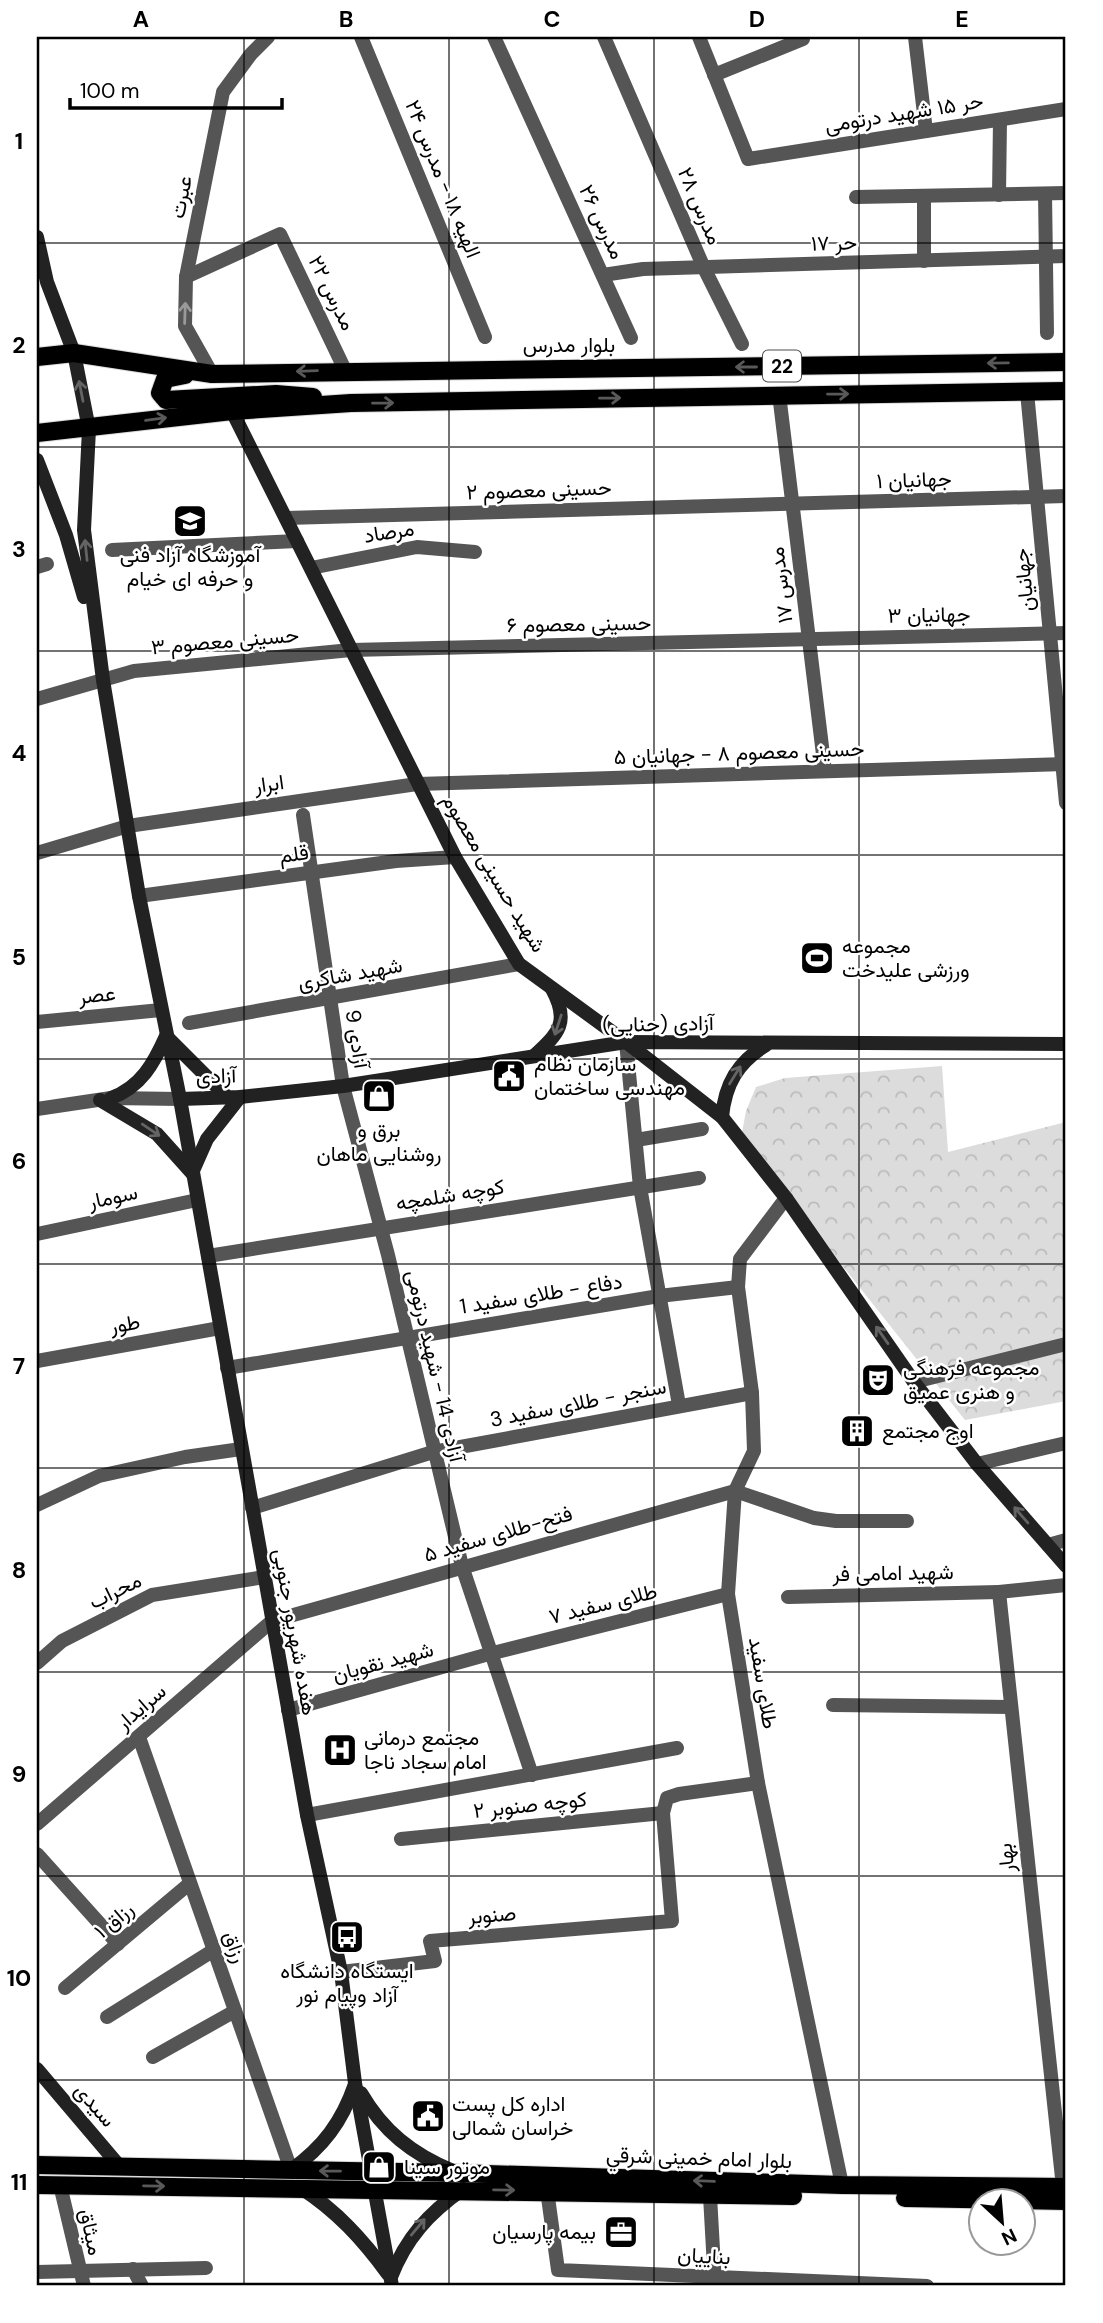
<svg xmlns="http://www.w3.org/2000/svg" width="1103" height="2323" viewBox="0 0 1103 2323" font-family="'DM Sans',Vazirmatn,sans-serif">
	<defs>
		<pattern id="forest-crowns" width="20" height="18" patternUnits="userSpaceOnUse" patternTransform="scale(1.75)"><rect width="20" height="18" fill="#dcdcdc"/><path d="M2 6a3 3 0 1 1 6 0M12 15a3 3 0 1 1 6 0" fill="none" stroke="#bbb"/></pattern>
	</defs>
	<rect width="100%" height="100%" fill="#fff"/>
	<polygon fill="url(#forest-crowns)" points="942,1066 948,1152 1066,1122 1066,1401 965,1420 741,1138 746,1111 756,1087 785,1078"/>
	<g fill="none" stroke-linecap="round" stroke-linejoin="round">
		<g stroke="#dbdbdb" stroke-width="20">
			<g id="primary">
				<polyline points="37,357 74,353 212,374 1066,362"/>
				<polyline points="185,375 165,379 160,393 166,400 276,394 313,397"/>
				<polyline points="37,433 232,411 351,403 1066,391"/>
				<polyline points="37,2165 456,2173 842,2185 1066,2187"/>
				<polyline points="37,2185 793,2196"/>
				<polyline points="905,2198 1066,2201"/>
			</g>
		</g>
		<g stroke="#555" stroke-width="14">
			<polyline points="361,37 485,337"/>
			<polyline points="494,37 631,338"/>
			<polyline points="604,37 704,268 742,344"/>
			<polyline points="699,37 748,159 1066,109"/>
			<polyline points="915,37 926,131"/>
			<polyline points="714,75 803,39"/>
			<polyline points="1045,194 1047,333"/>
			<polyline points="999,195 1000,120"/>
			<polyline points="924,196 924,261"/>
			<polyline points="856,197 1066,193"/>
			<polyline points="603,275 643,269 1066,256"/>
			<polyline points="186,277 280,234 345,370"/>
			<polyline points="212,374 185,326 186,277 223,92 251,54 268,37"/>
			<polyline points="1027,392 1066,803"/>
			<polyline points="779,394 825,771"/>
			<polyline points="286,518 1066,496"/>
			<polyline points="112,550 297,541"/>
			<polyline points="37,567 47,564"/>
			<polyline points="311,568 417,547 475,552"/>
			<polyline points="37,699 134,671 351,650 1066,633"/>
			<polyline points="417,784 1066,764"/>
			<polyline points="303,815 343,1086 388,1255 462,1566 532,1775"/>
			<polyline points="139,896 396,861 455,857"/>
			<polyline points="37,1022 161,1010"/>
			<polyline points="189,1023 519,964"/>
			<polyline points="626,1042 640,1187 679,1405"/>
			<polyline points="636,1140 702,1129"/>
			<polyline points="786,1198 740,1259 738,1287 752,1393 754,1451 735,1491 728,1594 758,1783 842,2185"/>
			<polyline points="37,1234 197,1200"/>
			<polyline points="208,1256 699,1178"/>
			<polyline points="37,1361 220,1328"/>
			<polyline points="227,1368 659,1296 738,1287"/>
			<polyline points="914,1382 1066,1344"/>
			<polyline points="977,1464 1066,1443"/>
			<polyline points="37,1505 99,1476 185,1457 241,1449"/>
			<polyline points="252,1508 433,1452 752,1393"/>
			<polyline points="1048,1545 1066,1540"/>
			<polyline points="788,1597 999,1592"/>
			<polyline points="37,1663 62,1641 152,1595 264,1577"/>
			<polyline points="833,1705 1011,1707"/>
			<polyline points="288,1710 489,1654 728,1594"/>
			<polyline points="139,1737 291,2170"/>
			<polyline points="307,1815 677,1748"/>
			<polyline points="37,1824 272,1621 735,1491 814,1518 836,1521 907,1521"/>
			<polyline points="401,1839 663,1813"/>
			<polyline points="37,1854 118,1944"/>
			<polyline points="341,1972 435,1961 430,1941 672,1921 663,1813 667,1798 679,1794 758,1783"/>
			<polyline points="65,1988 189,1884"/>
			<polyline points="107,2017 214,1950"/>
			<polyline points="153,2057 235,2011"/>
			<polyline points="60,2185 84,2286"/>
			<polyline points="1063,2187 999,1592 1066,1585"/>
			<polyline points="547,2190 558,2270 927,2286"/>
			<polyline points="710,2196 715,2285"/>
			<polyline points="133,2269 142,2286"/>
			<polyline points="37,2272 206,2268"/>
		</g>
		<g stroke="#555" stroke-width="14">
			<polyline points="37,853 128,826 417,784"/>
			<polyline points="37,1109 111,1098 180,1099"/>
		</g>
		<g stroke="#222" stroke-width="14">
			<polyline points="37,237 47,282 74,353 89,429 84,530 103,680 139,896 180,1099 307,1815 341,1972 355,2083 392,2286"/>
			<polyline points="232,411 455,857 519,964 626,1042 722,1117 786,1198 914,1382 977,1464 1066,1566"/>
			<polyline points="37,460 66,535 84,597"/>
			<path d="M 534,1056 C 559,1033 570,1022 552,989"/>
			<path d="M 111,1098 C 141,1087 154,1063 166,1036 L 227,1097"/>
			<polyline points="180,1099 240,1097 343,1086 626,1042 1066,1044"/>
			<polyline points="100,1100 157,1134 192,1173 207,1139 240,1097"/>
			<path d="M 722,1117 C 725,1084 738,1062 766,1045"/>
			<polyline points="37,2069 121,2168"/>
			<path d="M 361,2093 C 383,2131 412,2154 453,2171"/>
			<path d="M 291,2170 C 323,2147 342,2122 355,2084"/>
			<path d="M 301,2188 C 337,2211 363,2240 388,2274"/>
			<path d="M 391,2277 C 406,2238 429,2213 463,2189"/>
		</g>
		<use href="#primary" stroke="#000" stroke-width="18"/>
	</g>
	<defs><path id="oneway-shaft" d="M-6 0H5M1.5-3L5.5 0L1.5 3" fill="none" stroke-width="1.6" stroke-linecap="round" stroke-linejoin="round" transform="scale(1.75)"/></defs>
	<use stroke="#999" href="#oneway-shaft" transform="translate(185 313) rotate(-88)"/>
	<g stroke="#595959">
		<use href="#oneway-shaft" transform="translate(998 363) rotate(179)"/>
		<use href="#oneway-shaft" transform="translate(746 367) rotate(180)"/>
		<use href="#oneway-shaft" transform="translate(307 371) rotate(178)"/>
		<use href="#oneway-shaft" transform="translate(838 394) rotate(-1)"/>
		<use href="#oneway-shaft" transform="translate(610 398) rotate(-1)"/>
		<use href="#oneway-shaft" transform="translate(383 403) rotate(-1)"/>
		<use href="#oneway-shaft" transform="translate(156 419) rotate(-8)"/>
		<use href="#oneway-shaft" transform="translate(330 2171) rotate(-179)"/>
		<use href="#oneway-shaft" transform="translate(704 2181) rotate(-178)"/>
		<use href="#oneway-shaft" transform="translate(154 2186) rotate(1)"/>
		<use href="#oneway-shaft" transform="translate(504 2190) rotate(1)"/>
	</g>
	<g stroke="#646464">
		<use href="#oneway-shaft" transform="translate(81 391) rotate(-101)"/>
		<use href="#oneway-shaft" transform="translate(86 550) rotate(-96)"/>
		<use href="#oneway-shaft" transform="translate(558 1025) rotate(108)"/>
		<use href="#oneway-shaft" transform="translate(735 1075) rotate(-58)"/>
		<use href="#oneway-shaft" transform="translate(151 1130) rotate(34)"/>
		<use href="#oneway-shaft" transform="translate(882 1335) rotate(-125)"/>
		<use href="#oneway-shaft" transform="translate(1021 1515) rotate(-131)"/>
		<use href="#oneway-shaft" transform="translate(418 2227) rotate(-50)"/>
	</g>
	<path fill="none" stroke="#000" stroke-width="2" stroke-opacity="0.55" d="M 244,37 L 244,2286M 449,37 L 449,2286M 654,37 L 654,2286M 859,37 L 859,2286M 37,243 L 1066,243M 37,447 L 1066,447M 37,651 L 1066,651M 37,855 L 1066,855M 37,1059 L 1066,1059M 37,1264 L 1066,1264M 37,1468 L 1066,1468M 37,1672 L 1066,1672M 37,1876 L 1066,1876M 37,2080 L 1066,2080"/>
	<defs>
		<g id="school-square" transform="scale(1.75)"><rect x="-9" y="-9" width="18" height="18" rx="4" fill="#000" stroke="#fff"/><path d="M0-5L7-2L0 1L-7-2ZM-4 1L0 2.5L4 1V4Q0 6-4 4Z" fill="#fff"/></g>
		<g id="stadium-square" transform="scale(1.75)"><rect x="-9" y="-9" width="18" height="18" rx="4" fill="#000" stroke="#fff"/><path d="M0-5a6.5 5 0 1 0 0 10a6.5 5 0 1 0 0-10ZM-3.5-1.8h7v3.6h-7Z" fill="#fff"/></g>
		<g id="civic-square" transform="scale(1.75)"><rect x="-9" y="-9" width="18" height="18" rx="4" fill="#000" stroke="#fff"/><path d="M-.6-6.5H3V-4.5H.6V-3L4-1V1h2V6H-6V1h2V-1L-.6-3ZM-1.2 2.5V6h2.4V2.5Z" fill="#fff"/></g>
		<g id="shop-square" transform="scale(1.75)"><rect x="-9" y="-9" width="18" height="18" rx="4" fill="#000" stroke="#fff"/><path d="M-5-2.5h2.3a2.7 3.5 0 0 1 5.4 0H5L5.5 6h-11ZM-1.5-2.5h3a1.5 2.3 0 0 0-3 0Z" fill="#fff"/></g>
		<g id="theatre-square" transform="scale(1.75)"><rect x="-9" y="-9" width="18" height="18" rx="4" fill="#000" stroke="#fff"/><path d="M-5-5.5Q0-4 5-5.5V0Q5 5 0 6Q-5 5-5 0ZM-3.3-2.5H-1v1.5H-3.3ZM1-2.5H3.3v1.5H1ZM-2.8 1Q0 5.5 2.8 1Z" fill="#fff"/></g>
		<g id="building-square" transform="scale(1.75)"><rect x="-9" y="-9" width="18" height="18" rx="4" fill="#000" stroke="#fff"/><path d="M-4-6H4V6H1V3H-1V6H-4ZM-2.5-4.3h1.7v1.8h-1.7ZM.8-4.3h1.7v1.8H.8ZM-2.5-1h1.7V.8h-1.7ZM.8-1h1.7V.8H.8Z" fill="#fff"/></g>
		<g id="hospital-square" transform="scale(1.75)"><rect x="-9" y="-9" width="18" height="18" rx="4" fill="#000" stroke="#fff"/><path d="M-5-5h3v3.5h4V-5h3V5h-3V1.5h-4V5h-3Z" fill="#fff"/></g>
		<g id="bus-square" transform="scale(1.75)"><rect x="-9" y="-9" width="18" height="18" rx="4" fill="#000" stroke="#fff"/><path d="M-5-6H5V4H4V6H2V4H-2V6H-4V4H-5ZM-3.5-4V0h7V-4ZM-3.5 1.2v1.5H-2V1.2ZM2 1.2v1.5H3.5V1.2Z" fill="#fff"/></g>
		<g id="office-square" transform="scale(1.75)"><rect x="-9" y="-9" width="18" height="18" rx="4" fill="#000" stroke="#fff"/><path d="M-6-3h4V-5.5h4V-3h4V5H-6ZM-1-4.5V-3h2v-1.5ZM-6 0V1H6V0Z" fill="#fff"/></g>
	</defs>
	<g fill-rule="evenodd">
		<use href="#school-square" x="190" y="521"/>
		<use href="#stadium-square" x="817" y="958"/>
		<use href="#civic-square" x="509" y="1076"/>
		<use href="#shop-square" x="379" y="1096"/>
		<use href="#theatre-square" x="878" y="1380"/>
		<use href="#building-square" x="857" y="1431"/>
		<use href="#hospital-square" x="340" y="1750"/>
		<use href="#bus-square" x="347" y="1937"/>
		<use href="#civic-square" x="428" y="2116"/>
		<use href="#shop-square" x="379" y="2167"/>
		<use href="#office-square" x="621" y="2232"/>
	</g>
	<g text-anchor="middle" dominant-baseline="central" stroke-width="5" stroke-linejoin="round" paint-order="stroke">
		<rect fill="#fff" stroke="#4c4c4c" stroke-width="2" x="763" y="350.5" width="38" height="31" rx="5"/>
		<g font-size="19" font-weight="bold" fill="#000">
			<text x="782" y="366">22</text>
		</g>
		<g font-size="21" fill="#000" stroke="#fff">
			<text transform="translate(904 113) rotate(-9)">حر ۱۵ شهید درتومی</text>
			<text transform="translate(443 179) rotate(68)">الهیه ۱۸ - مدرس ۲۴</text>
			<text transform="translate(181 197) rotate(-79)">عبرت</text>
			<text transform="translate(700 206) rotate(67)">مدرس ۲۸</text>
			<text transform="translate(602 222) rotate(65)">مدرس ۲۶</text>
			<text transform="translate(834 243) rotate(-2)">حر ۱۷</text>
			<text transform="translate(332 293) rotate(64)">مدرس ۲۲</text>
			<text x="569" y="345">بلوار مدرس</text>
			<text transform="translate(914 480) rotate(-2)">جهانیان ۱</text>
			<text transform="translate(539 490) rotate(-2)">حسینی معصوم ۲</text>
			<text transform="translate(389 532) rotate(-9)">مرصاد</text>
			<text transform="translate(1024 580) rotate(-96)">جهانیان</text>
			<text transform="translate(781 585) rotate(-97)">مدرس ۱۷</text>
			<text transform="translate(929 615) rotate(-1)">جهانیان ۳</text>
			<text transform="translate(579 624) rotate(-1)">حسینی معصوم ۶</text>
			<text transform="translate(225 641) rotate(-5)">حسینی معصوم ۳</text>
			<text transform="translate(739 753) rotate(-2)">حسینی معصوم ۸ - جهانیان ۵</text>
			<text transform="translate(269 784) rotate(-8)">ابرار</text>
			<text transform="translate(294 854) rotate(-8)">قلم</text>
			<text transform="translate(494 873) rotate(59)">شهید حسینی معصوم</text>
			<text transform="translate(350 974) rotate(-10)">شهید شاکری</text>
			<text transform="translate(97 995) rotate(-6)">عصر</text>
			<text transform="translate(658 1024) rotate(-1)">آزادی (حنایی)</text>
			<text transform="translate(357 1039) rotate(81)">آزادی 9</text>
			<text transform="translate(216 1076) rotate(-2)">آزادی</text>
			<text transform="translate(450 1195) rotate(-9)">کوچه شلمچه</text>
			<text transform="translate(113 1197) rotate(-12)">سومار</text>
			<text transform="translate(541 1294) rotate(-9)">دفاع - طلای سفید 1</text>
			<text transform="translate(125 1324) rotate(-10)">طور</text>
			<text transform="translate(435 1366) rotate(77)">آزادی 14 - شهید درتومی</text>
			<text transform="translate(578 1403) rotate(-11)">سنجر - طلای سفید 3</text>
			<text transform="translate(498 1534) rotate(-16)">فتح-طلای سفید ۵</text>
			<text transform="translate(893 1573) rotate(-1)">شهید امامی فر</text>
			<text transform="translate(115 1591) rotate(-26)">محراب</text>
			<text transform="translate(603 1604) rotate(-14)">طلای سفید ۷</text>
			<text transform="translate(295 1632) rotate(80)">هفده شهریور جنوبی</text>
			<text transform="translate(383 1662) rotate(-15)">شهید نقویان</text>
			<text transform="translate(763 1683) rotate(81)">طلای سفید</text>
			<text transform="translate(141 1707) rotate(-41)">سرایدار</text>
			<text transform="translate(530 1805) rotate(-6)">کوچه صنوبر ۲</text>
			<text transform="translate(1006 1858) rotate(-96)">بهار</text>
			<text transform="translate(492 1915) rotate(-5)">صنوبر</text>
			<text transform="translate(114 1920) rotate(-40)">رزاق ۱</text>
			<text transform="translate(235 1947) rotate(70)">رزاق</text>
			<text transform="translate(95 2105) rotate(49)">سیدی</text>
			<text transform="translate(699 2158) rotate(2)">بلوار امام خمینی شرقي</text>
			<text transform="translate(91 2232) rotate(78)">میثاق</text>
			<text transform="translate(704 2256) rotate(3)">بناییان</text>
		</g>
		<g font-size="21" fill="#000" stroke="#fff" text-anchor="start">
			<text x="190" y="555" text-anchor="middle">آموزشگاه آزاد فنی<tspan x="190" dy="24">و حرفه ای خیام</tspan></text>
			<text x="842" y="946">مجموعه<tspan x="842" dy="24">ورزشی علیدخت</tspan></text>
			<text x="534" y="1064">سازمان نظام<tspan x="534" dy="24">مهندسی ساختمان</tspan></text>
			<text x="379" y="1130" text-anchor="middle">برق و<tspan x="379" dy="24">روشنایی ماهان</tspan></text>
			<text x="903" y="1368">مجموعه فرهنگی<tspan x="903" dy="24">و هنری عمیق</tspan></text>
			<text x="882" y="1431">اوج مجتمع</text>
			<text x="364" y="1738">مجتمع درمانی<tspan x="364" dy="24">امام سجاد ناجا</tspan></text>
			<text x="347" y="1971" text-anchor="middle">ایستگاه دانشگاه<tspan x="347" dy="24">آزاد وپیام نور</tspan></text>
			<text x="452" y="2104">اداره کل پست<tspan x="452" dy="24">خراسان شمالی</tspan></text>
			<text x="404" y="2167">موتور سینا</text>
			<text x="596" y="2232" text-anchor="end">بیمه پارسیان</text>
		</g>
	</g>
	<rect width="1103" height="2323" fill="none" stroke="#ffffff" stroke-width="77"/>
	<g transform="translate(1002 2222) rotate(154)"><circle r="33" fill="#ffffff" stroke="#999999" stroke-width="2"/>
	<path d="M0-5L12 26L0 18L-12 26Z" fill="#000000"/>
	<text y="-10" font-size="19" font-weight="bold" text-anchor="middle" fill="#000000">N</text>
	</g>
	<path d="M70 98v10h212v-10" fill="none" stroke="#000000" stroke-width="3.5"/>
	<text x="80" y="98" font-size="21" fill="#000000" stroke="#ffffff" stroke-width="5" paint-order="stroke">100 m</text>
	<rect x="38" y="38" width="1026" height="2246" fill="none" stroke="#000" stroke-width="2.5"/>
	<g font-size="23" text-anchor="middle" font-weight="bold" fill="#000">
		<text x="141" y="27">A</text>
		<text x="346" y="27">B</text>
		<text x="552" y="27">C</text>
		<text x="757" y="27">D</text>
		<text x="962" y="27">E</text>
		<text x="19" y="149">1</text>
		<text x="19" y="353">2</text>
		<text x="19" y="557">3</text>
		<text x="19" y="761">4</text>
		<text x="19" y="965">5</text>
		<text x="19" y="1169">6</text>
		<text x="19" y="1374">7</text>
		<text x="19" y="1578">8</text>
		<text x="19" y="1782">9</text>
		<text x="19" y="1986">10</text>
		<text x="19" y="2190">11</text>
	</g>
</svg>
